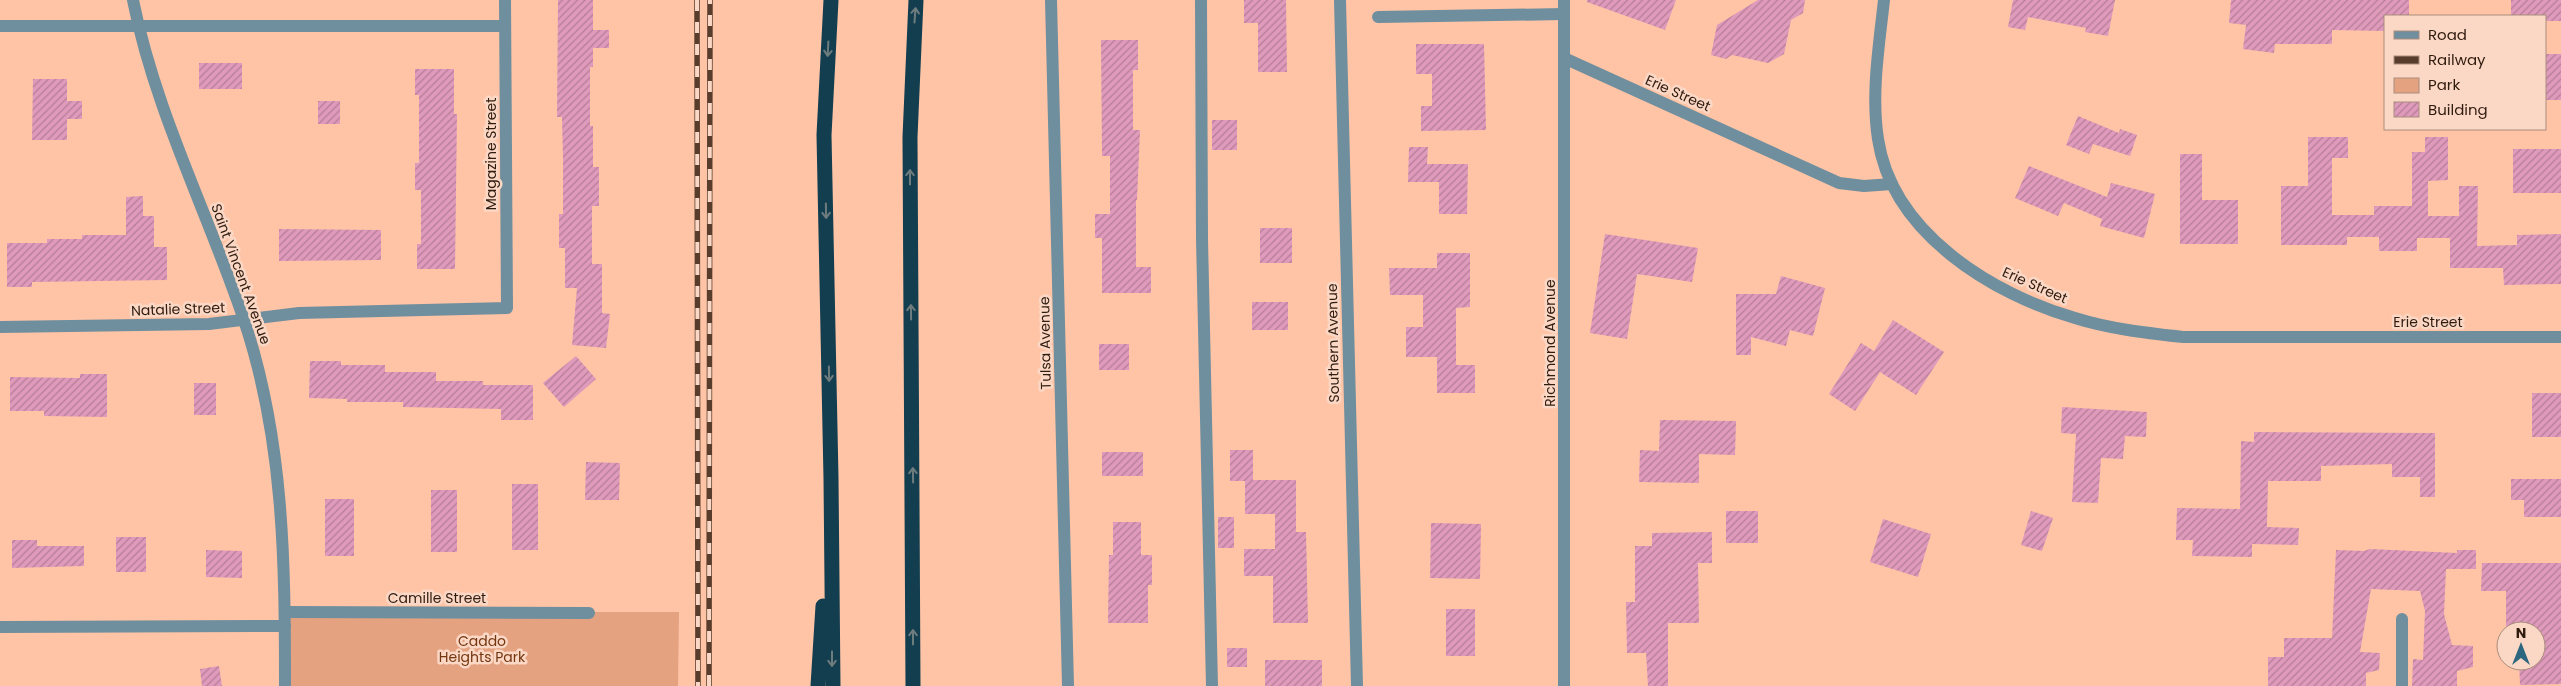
<svg xmlns="http://www.w3.org/2000/svg" width="2561" height="686" viewBox="0 0 2561 686" font-family="Poppins,sans-serif">
	<defs>
		<pattern id="building-hatch" width="6" height="6" patternUnits="userSpaceOnUse" patternTransform="scale(1.25)"><rect width="6" height="6" fill="#df9abc"/><path d="M-1 1l2-2M0 6l6-6M5 7l2-2" fill="none" stroke="#b57d97"/></pattern>
	</defs>
	<rect width="100%" height="100%" fill="#ffc4a6"/>
	<polygon fill="#e4a280" points="285,612 679,612 678,686 285,686"/>
	<g fill="url(#building-hatch)">
		<polygon points="558,0 593,0 593,30 609,30 609,48 593,48 593,67 590,67 590,126 593,126 593,167 599,167 599,206 592,206 592,264 602,264 602,313 610,314 606,348 572,345 577,288 565,288 565,248 559,248 559,214 563,214 563,159 562,117 557,117"/>
		<polygon points="1244,0 1286,0 1287,72 1258,72 1258,23 1244,23"/>
		<polygon points="1587,0 1676,0 1665,30 1587,2"/>
		<polygon points="1758,0 1805,0 1803,13 1791,20 1784,54 1768,63 1732,55 1726,59 1711,55 1717,25"/>
		<polygon points="2013,0 2115,0 2108,36 2085,32 2086,28 2028,17 2025,30 2008,27"/>
		<polygon points="2231,0 2409,0 2409,16 2385,16 2385,31 2332,30 2332,44 2275,44 2274,53 2243,49 2246,25 2229,23"/>
		<polygon points="2511,0 2561,0 2561,21 2545,21 2545,16 2511,16"/>
		<polygon points="1101,40 1138,40 1138,70 1133,70 1133,130 1140,130 1137,200 1136,200 1136,267 1151,267 1151,293 1102,293 1102,238 1095,238 1095,214 1110,214 1110,156 1102,156"/>
		<polygon points="1416,44 1484,44 1486,130 1421,131 1421,106 1432,106 1432,74 1416,74"/>
		<rect x="2545" y="54" width="16" height="46"/>
		<rect x="199" y="63" width="43" height="26"/>
		<polygon points="415,69 454,69 454,114 457,114 455,269 417,269 417,244 421,244 421,190 415,190 415,163 419,163 419,95 415,95"/>
		<polygon points="33,79 67,79 67,101 82,101 82,119 67,119 67,140 32,140"/>
		<rect x="318" y="101" width="22" height="23"/>
		<polygon points="2078,116 2119,133 2120,129 2137,135 2130,156 2093,144 2089,154 2066,145"/>
		<rect x="1212" y="120" width="25" height="30"/>
		<polygon points="2308,137 2348,137 2348,158 2332,158 2332,215 2374,215 2374,206 2412,206 2412,152 2425,152 2425,137 2448,137 2448,180 2428,181 2428,216 2459,216 2459,186 2478,186 2477,246 2517,245 2517,235 2561,234 2561,284 2504,285 2503,268 2450,268 2450,238 2417,238 2417,251 2379,251 2379,237 2347,237 2347,245 2281,245 2281,186 2308,186"/>
		<polygon points="1409,147 1428,147 1427,164 1468,164 1467,214 1439,214 1439,182 1408,182"/>
		<rect x="2513" y="149" width="48" height="44"/>
		<polygon points="2180,154 2202,154 2202,200 2238,200 2238,244 2180,244"/>
		<polygon points="2029,166 2107,197 2111,183 2155,194 2144,238 2100,226 2102,219 2064,203 2058,216 2015,198"/>
		<polygon points="143,196 143,216 154,216 154,247 167,247 167,280 32,282 32,287 7,287 7,243 47,243 47,239 82,239 82,235 126,235 126,197"/>
		<rect x="1260" y="228" width="32" height="35"/>
		<polygon points="279,229 381,230 381,260 279,261"/>
		<polygon points="1605,234 1698,248 1692,282 1637,274 1627,339 1590,333"/>
		<polygon points="1437,253 1470,253 1470,307 1456,308 1456,365 1475,365 1475,393 1437,393 1437,357 1406,357 1406,327 1423,327 1423,295 1390,295 1389,268 1437,268"/>
		<polygon points="1781,276 1825,288 1813,336 1790,330 1786,346 1751,337 1751,355 1736,355 1736,294 1776,294"/>
		<rect x="1252" y="302" width="36" height="28"/>
		<polygon points="1893,320 1944,352 1916,395 1880,372 1855,411 1829,394 1861,343 1874,351"/>
		<rect x="1099" y="344" width="30" height="26"/>
		<polygon points="576,356 596,379 564,407 543,383"/>
		<polygon points="310,361 341,361 341,365 385,365 385,372 436,372 436,381 483,381 483,385 533,385 533,420 501,420 501,409 403,407 403,402 347,402 347,399 309,398"/>
		<polygon points="80,374 107,374 107,417 44,416 44,411 10,411 10,377 80,378"/>
		<rect x="194" y="383" width="22" height="32"/>
		<rect x="2532" y="393" width="29" height="44"/>
		<polygon points="2062,407 2147,412 2146,437 2125,436 2123,459 2101,458 2098,503 2072,502 2076,434 2061,433"/>
		<polygon points="1660,420 1736,421 1735,455 1699,454 1699,483 1639,482 1640,450 1659,451"/>
		<polygon points="2254,432 2435,433 2435,497 2420,497 2420,477 2392,477 2392,464 2321,466 2321,481 2268,481 2267,527 2299,528 2298,545 2252,544 2252,557 2192,556 2193,540 2176,540 2177,508 2240,509 2241,441 2254,442"/>
		<polygon points="1230,450 1253,450 1253,480 1296,480 1296,532 1306,532 1308,623 1273,623 1273,576 1244,576 1244,549 1275,549 1275,514 1245,514 1245,481 1230,481"/>
		<rect x="1102" y="452" width="41" height="24"/>
		<polygon points="586,462 620,463 619,500 585,500"/>
		<polygon points="2511,479 2561,479 2561,517 2524,517 2524,500 2511,500"/>
		<rect x="512" y="484" width="26" height="66"/>
		<rect x="431" y="490" width="26" height="62"/>
		<rect x="325" y="499" width="29" height="57"/>
		<rect x="1726" y="511" width="32" height="32"/>
		<polygon points="2031,511 2053,518 2042,551 2021,545"/>
		<rect x="1218" y="517" width="16" height="31"/>
		<polygon points="1883,519 1931,534 1918,577 1870,562"/>
		<polygon points="1113,522 1141,522 1141,555 1152,555 1152,585 1148,585 1148,623 1108,623 1109,555 1113,555"/>
		<polygon points="1431,523 1481,524 1480,579 1430,578"/>
		<polygon points="1712,532 1712,563 1698,563 1699,623 1668,623 1668,686 1648,686 1646,653 1627,653 1626,602 1635,602 1635,546 1652,546 1652,533"/>
		<rect x="116" y="537" width="30" height="35"/>
		<polygon points="12,540 37,540 37,546 84,546 84,566 12,568"/>
		<polygon points="2370,549 2457,553 2457,550 2476,550 2476,569 2446,569 2444,614 2452,645 2473,646 2473,667 2457,671 2457,686 2412,686 2413,659 2423,660 2425,611 2420,591 2371,589 2360,652 2380,653 2379,670 2366,673 2366,686 2268,686 2268,657 2284,657 2284,638 2332,638 2336,550 2364,551"/>
		<polygon points="206,550 242,551 242,578 206,577"/>
		<polygon points="2482,563 2561,563 2561,684 2520,685 2519,661 2536,661 2536,631 2506,631 2506,591 2481,591"/>
		<rect x="1446" y="609" width="29" height="47"/>
		<rect x="1227" y="648" width="20" height="19"/>
		<rect x="1265" y="660" width="57" height="26"/>
		<polygon points="219,666 222,686 202,686 200,669"/>
	</g>
	<g fill="none" stroke-linecap="round" stroke-linejoin="round">
		<g stroke="#6f8f9e" stroke-width="12">
			<path d="M 133,0 C 155,111 208,213 244,320 C 284,439 285,562 285,686"/>
			<polyline points="1051,0 1068,686"/>
			<polyline points="1201,0 1202,239 1212,686"/>
			<polyline points="1340,0 1357,686"/>
			<path d="M 1884,0 C 1879,46 1871,94 1878,139 C 1892,233 1992,294 2075,318 C 2110,329 2147,333 2183,337 L 2561,337"/>
			<polyline points="1378,17 1564,14"/>
			<polyline points="0,26 505,26"/>
			<polyline points="1564,58 1839,183 1864,186 1892,184"/>
			<polyline points="0,327 209,324 299,313 507,308 505,0"/>
			<polyline points="285,612 589,613"/>
			<polyline points="2402,619 2402,686"/>
			<polyline points="0,627 285,626"/>
			<polyline points="1564,686 1564,0"/>
		</g>
		<g stroke="#123e4f" stroke-width="15">
			<polyline points="831,0 824,135 831,478 833,686"/>
			<polyline points="818,686 823,606"/>
			<polyline points="913,686 910,137 916,0"/>
		</g>
		<g stroke="#583c2c" stroke-width="5.5">
			<g id="rail">
				<polyline points="697,0 698,686"/>
				<polyline points="709,686 710,0"/>
			</g>
		</g>
		<use href="#rail" stroke="#fbd8c5" stroke-width="4" stroke-dasharray="11" stroke-linecap="butt"/>
	</g>
	<defs><path id="oneway-shaft" d="M-6 0H5M1.5-3L5.5 0L1.5 3" fill="none" stroke-width="1.6" stroke-linecap="round" stroke-linejoin="round" transform="scale(1.25)"/></defs>
	<g stroke="#6f7c7e">
		<use href="#oneway-shaft" transform="translate(915 15) rotate(-86)"/>
		<use href="#oneway-shaft" transform="translate(828 49) rotate(93)"/>
		<use href="#oneway-shaft" transform="translate(910 177) rotate(-90)"/>
		<use href="#oneway-shaft" transform="translate(826 211) rotate(89)"/>
		<use href="#oneway-shaft" transform="translate(911 312) rotate(-91)"/>
		<use href="#oneway-shaft" transform="translate(829 374) rotate(89)"/>
		<use href="#oneway-shaft" transform="translate(913 475) rotate(-91)"/>
		<use href="#oneway-shaft" transform="translate(913 637) rotate(-90)"/>
		<use href="#oneway-shaft" transform="translate(832 659) rotate(90)"/>
	</g>
	<g text-anchor="middle" dominant-baseline="central" stroke-width="5" stroke-linejoin="round" paint-order="stroke">
		<g font-size="14" fill="#301b0f" stroke="#fbd8c5">
			<text transform="translate(1678 93) rotate(24)">Erie Street</text>
			<text transform="translate(491 154) rotate(-90)">Magazine Street</text>
			<text transform="translate(241 274) rotate(70)">Saint Vincent Avenue</text>
			<text transform="translate(2035 285) rotate(24)">Erie Street</text>
			<text transform="translate(178 309) rotate(-2)">Natalie Street</text>
			<text x="2428" y="322">Erie Street</text>
			<text transform="translate(1045 343) rotate(-91)">Tulsa Avenue</text>
			<text transform="translate(1333 343) rotate(-91)">Southern Avenue</text>
			<text transform="translate(1550 343) rotate(-90)">Richmond Avenue</text>
			<text x="437" y="598">Camille Street</text>
		</g>
		<g font-size="14" fill="#743711" stroke="#fbd8c5">
			<text x="482" y="641">Caddo<tspan x="482" dy="16">Heights Park</tspan></text>
		</g>
	</g>
	<rect x="2384" y="15" width="162" height="115" fill="#fbd8c5" stroke="#aa8c7c"/>
	<rect x="2394" y="31" width="25" height="8" fill="#6f8f9e" stroke="#aa8c7c"/>
	<text x="2428" y="40" font-size="15" fill="#301b0f">Road</text>
	<rect x="2394" y="56" width="25" height="8" fill="#583c2c" stroke="#aa8c7c"/>
	<text x="2428" y="65" font-size="15" fill="#301b0f">Railway</text>
	<rect x="2394" y="78" width="25" height="15" fill="#e4a280" stroke="#aa8c7c"/>
	<text x="2428" y="90" font-size="15" fill="#301b0f">Park</text>
	<rect x="2394" y="102" width="25" height="15" fill="url(#building-hatch)" stroke="#aa8c7c"/>
	<text x="2428" y="115" font-size="15" fill="#301b0f">Building</text>
	<g transform="translate(2521 646)"><circle r="24" fill="#fbd8c5" stroke="#aa8c7c"/>
	<path d="M0-4L9 19L0 12L-9 19Z" fill="#2c677f"/>
	<text y="-8" font-size="14" font-weight="bold" text-anchor="middle" fill="#301b0f">N</text>
	</g>
</svg>
